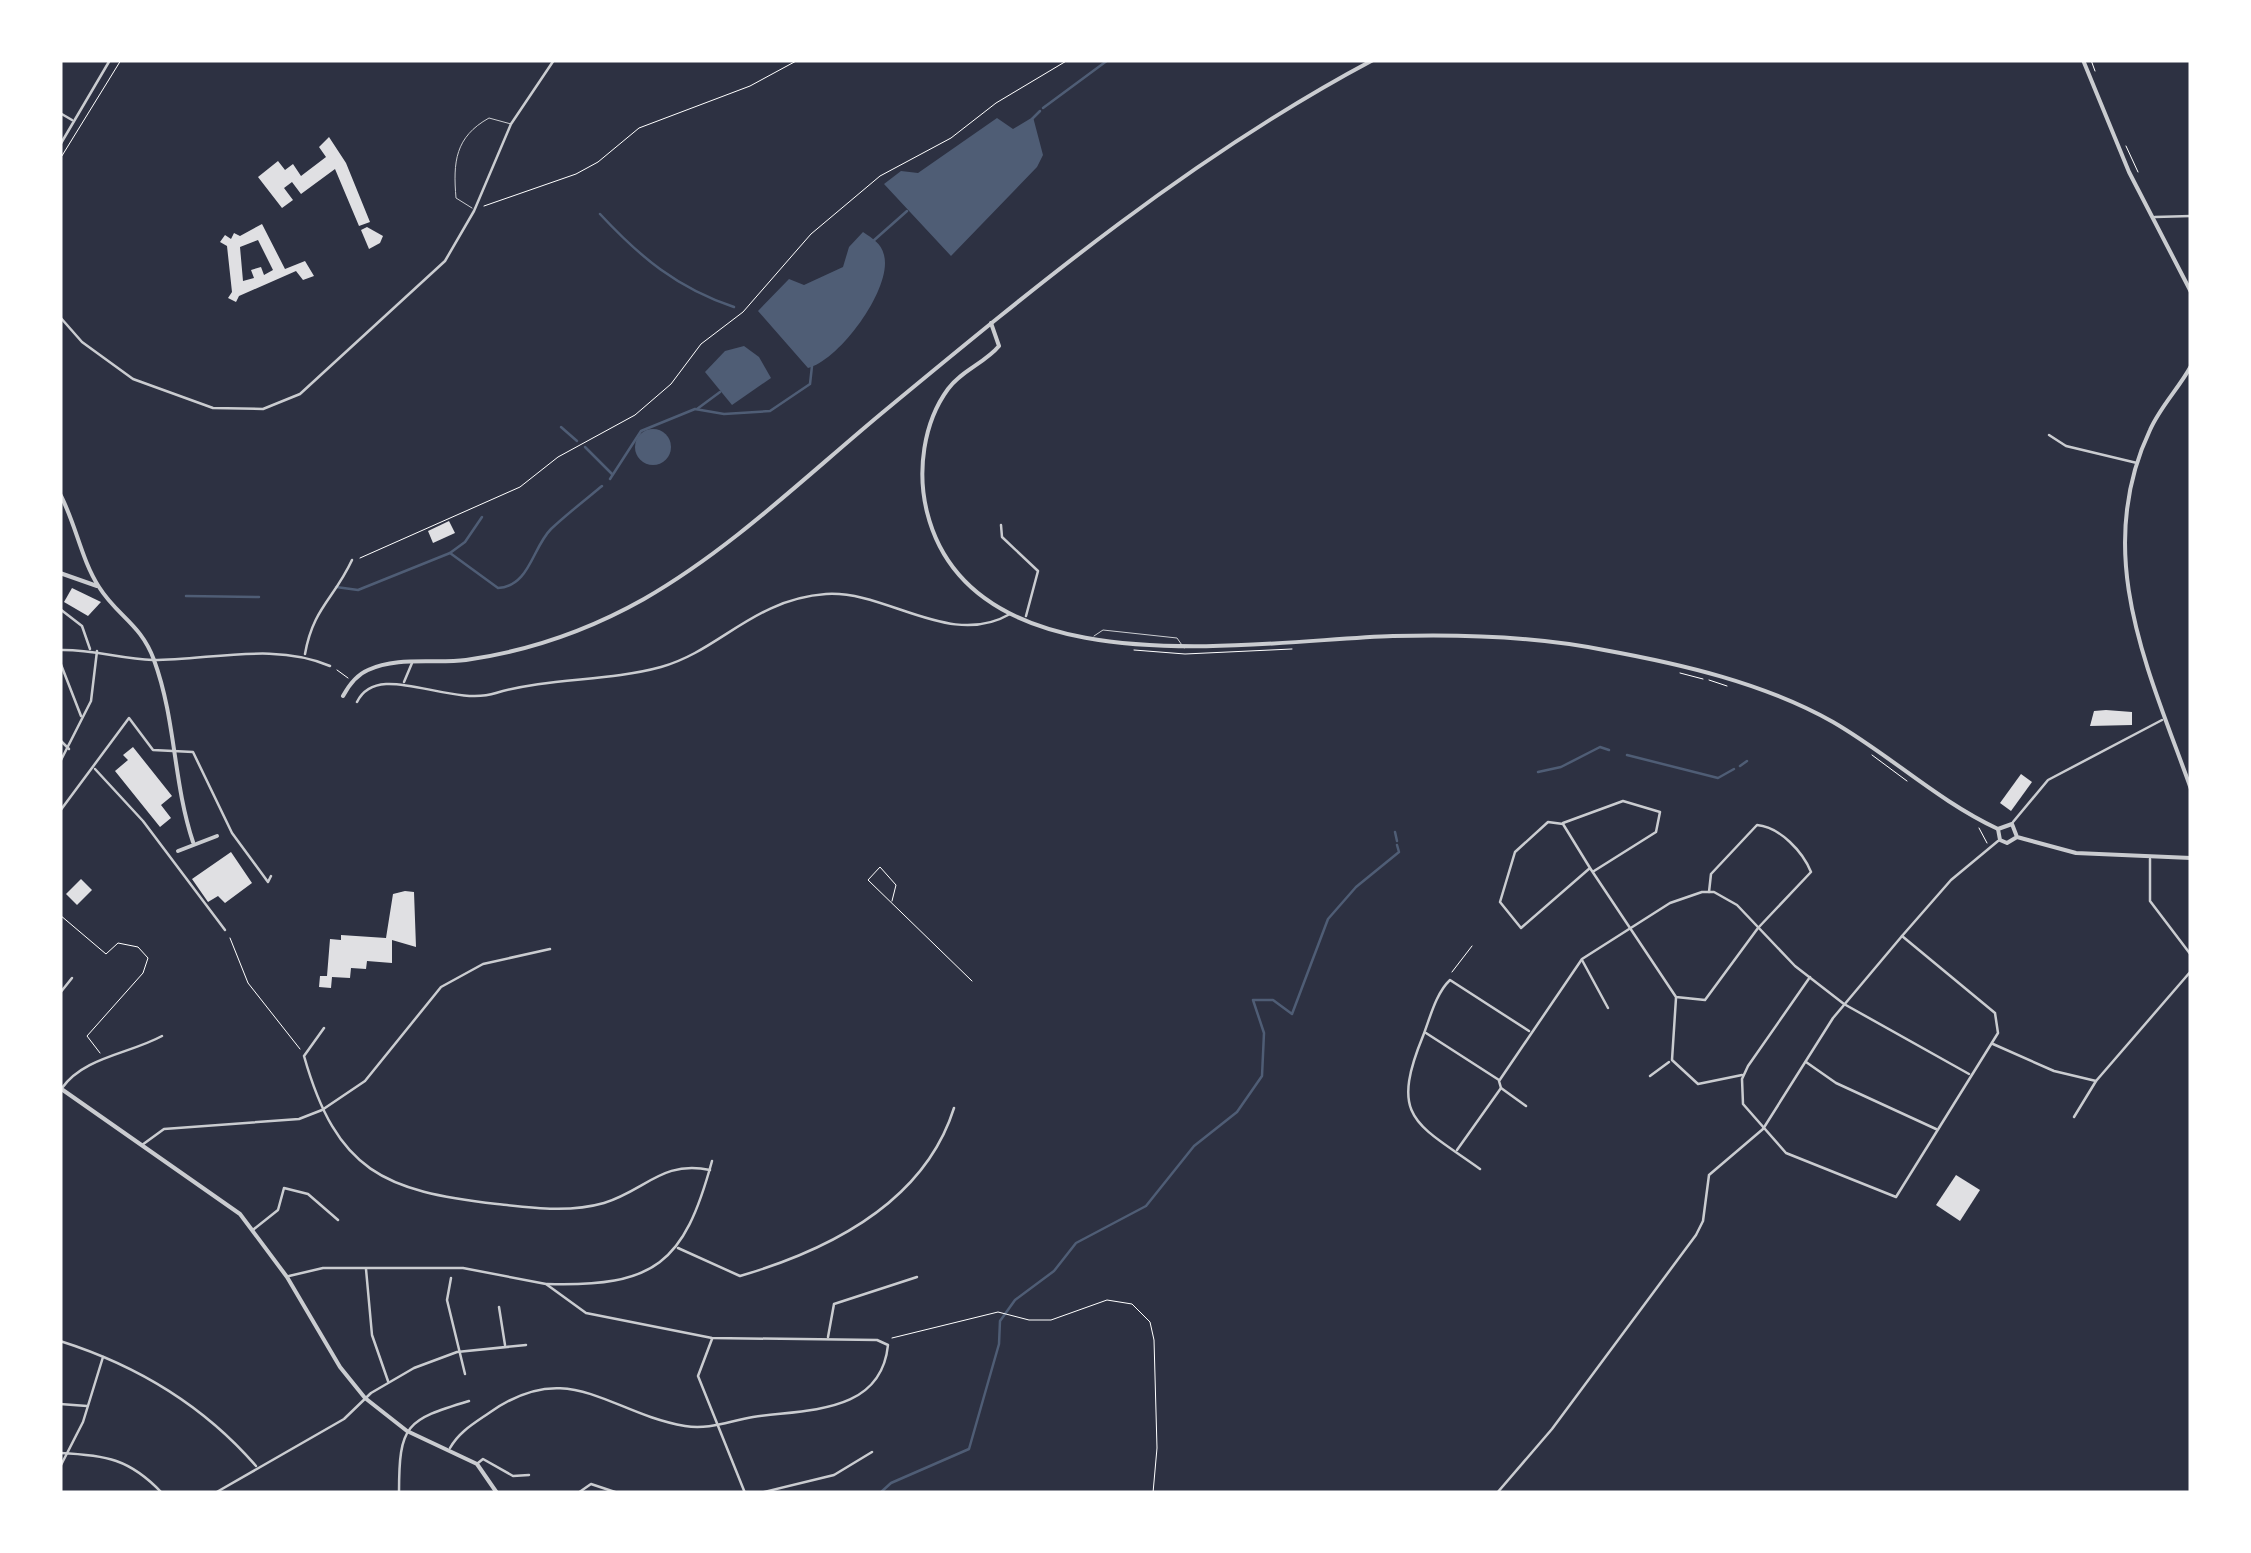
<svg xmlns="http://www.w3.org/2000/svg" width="2251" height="1553" viewBox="0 0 2251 1553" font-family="'Nunito Sans',sans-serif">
	<rect width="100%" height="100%" fill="#2d3142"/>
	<g fill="#4f5d75">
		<polygon points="1033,117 1043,155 1037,167 951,256 884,184 901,171 918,173 997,118 1013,129"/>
		<path d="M 863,232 C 873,239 881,243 884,255 C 893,288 839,361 808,368 L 758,311 L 789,279 L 804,285 L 843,267 L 849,247 Z"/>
		<polygon points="744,346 759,357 771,378 732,405 705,372 725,351"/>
		<circle cx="653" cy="447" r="18"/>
	</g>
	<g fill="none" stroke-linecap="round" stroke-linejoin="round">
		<g stroke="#4f5d75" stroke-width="2.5">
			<polyline points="1043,108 1108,60"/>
			<polyline points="1032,119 1040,111"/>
			<path d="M 600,214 C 640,257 677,288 734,307"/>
			<polyline points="872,242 907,211"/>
			<polyline points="697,409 720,392"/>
			<polyline points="561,427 577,441"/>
			<polyline points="585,447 612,474"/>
			<polyline points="610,479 641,431 695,409 724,414 770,411 810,384 812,366"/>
			<polyline points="450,553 465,542 482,517"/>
			<path d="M 336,587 L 358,590 L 450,553 L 498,588 C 530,586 532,548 551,529 C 567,514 585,500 602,486"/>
			<polyline points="186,596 259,597"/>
			<polyline points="1627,755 1718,778 1734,769"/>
			<polyline points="1740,766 1747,761"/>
			<polyline points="1538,772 1561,767 1600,747 1609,750"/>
			<polyline points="1395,832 1397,841"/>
			<polyline points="880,1493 891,1483 969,1449 999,1344 1000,1321 1015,1300 1054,1271 1076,1243 1146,1206 1194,1146 1237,1112 1262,1076 1264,1033 1253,1000 1273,1000 1292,1014 1328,919 1356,887 1399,852 1397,845"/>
		</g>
	</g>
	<g fill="#e0e0e3" fill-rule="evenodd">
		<polygon points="329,137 346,163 370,222 359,226 335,169 301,194 292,182 284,188 293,200 282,208 258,177 278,161 285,170 293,164 301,176 326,157 319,147"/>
		<path d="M 262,224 L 285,269 L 305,261 L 314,276 L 303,280 L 296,271 L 239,296 L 236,302 L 228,298 L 232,292 L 227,246 L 220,242 L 225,235 L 231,239 L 234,233 L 240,236 ZM 258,240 L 273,270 L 264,275 L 261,267 L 251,270 L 254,278 L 243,281 L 240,247 Z"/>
		<polygon points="367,227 383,236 380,243 369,249 361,230"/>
		<polygon points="449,521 455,533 433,543 428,531"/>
		<polygon points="72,588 101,602 88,616 64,602"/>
		<polygon points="2106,710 2132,712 2132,725 2090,726 2094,711"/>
		<polygon points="133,747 172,796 161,805 171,818 160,827 115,771 128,760 123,755"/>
		<polygon points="2021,774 2032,782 2011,811 2000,803"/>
		<polygon points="231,852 252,883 225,903 218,896 208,902 192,879"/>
		<polygon points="81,879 92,890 77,905 66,894"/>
		<polygon points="405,891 414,892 416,947 392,940 392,963 367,961 366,969 351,968 350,978 332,977 331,988 319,987 320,976 327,976 330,939 341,940 341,935 386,938 393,894"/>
		<polygon points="1956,1175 1980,1190 1960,1221 1936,1205"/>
	</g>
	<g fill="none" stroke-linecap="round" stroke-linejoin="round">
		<g stroke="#fff" stroke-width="1">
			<polyline points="2091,60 2095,71"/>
			<polyline points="2126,146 2138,172"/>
			<polyline points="60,159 121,60"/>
			<polyline points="484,206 576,174 598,162 639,128 750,86 798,60"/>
			<polyline points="360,558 520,487 558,457 635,415 671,384 701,344 743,312 811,234 880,176 951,138 996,103 1068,60"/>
			<polyline points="1134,650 1185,654 1292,649"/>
			<polyline points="337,670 348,678"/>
			<polyline points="1680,673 1703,679"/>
			<polyline points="1709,680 1727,686"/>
			<polyline points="1872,755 1907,781"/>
			<polyline points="1979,828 1987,843"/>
			<polyline points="892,901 896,885 880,867 868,880 972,981"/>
			<polyline points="60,915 106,954 118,943 138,947 148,958 143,973 87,1036 100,1053"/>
			<polyline points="230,938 248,983 300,1049"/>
			<polyline points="1452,972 1472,946"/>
			<polyline points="892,1338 998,1312 1029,1320 1051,1320 1107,1300 1132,1304 1150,1322 1154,1340 1157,1448 1153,1493"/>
		</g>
		<g stroke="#caccd0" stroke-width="1">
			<path d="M 472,208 L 456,198 C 453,162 455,137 489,118 L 511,124"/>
			<polyline points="1094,636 1103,630 1177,638 1184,648"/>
		</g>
		<g stroke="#caccd0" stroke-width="2.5">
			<polyline points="60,113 72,120"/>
			<polyline points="60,145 110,60"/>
			<polyline points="2155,217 2191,216"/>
			<polyline points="60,317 82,342 133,379 213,408 263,409 300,394 445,261 474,211 511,124 554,60"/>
			<polyline points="2049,435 2066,446 2137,463"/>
			<polyline points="1001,525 1002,537 1038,571 1026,616"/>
			<polyline points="60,609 82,626 90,649"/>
			<path d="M 60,650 C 92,649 121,659 153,660 C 211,660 275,642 330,666"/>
			<path d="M 305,654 C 313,608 334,599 352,560"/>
			<polyline points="60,662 81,716"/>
			<polyline points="404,682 412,663"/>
			<path d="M 357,702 C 378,659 449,708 496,693 C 550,677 606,682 661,667 C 719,651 754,599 826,594 C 887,590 950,649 1010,614"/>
			<polyline points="60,740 69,749"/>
			<polyline points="60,762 91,701 97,651"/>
			<polyline points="95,769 143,821 225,930"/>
			<polyline points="60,811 129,718 153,750 193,752 232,833 268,882 271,876"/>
			<polyline points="2013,822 2048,780 2162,720"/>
			<polyline points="1563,823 1623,801 1660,812 1656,832 1594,871"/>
			<polyline points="2150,859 2150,901 2191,955"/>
			<path d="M 1590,868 L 1563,824 L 1548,822 L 1515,852 L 1500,902 L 1521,928 L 1590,868 L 1676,997 L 1705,1000 L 1758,928 L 1811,872 C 1803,852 1780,827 1757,825 L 1711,874 L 1709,892"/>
			<polyline points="1582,960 1608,1008"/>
			<polyline points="1810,977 1748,1066 1742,1079 1743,1104 1786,1153 1896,1197 1998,1033 1995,1013 1902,936"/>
			<polyline points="60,993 72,978"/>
			<polyline points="1676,998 1672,1060 1698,1084 1742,1075"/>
			<path d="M 324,1028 L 304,1056 C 337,1172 384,1191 497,1204 C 533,1208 569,1213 604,1203 C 646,1190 662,1160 710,1170"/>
			<polyline points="1426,1033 1499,1080"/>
			<polyline points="1993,1044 2054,1071 2096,1081 2191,971"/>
			<polyline points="1806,1062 1836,1083 1936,1129"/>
			<polyline points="1650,1076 1669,1062"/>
			<path d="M 62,1088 C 84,1057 129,1054 162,1036"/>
			<polyline points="1526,1106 1501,1088 1499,1081 1582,959 1670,903 1702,892 1714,892 1737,905 1795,966 1844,1004 1969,1074"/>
			<polyline points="2074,1117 2096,1081"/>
			<polyline points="142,1145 164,1129 299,1119 322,1110 365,1081 441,987 483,964 550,949"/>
			<polyline points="1457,1150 1501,1088"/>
			<path d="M 1480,1169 C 1416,1123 1389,1119 1423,1036 C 1430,1018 1436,993 1450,980 L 1529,1031"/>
			<polyline points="254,1229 278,1210 284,1188 308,1194 338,1220"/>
			<path d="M 678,1248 L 740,1276 C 829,1250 924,1203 954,1108"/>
			<polyline points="366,1269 372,1335 388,1381"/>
			<path d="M 289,1276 L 323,1268 L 463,1268 L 546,1284 L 586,1313 L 712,1338 L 877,1340 L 888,1345 C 881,1415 805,1409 753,1417 C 729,1421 709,1430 685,1426 C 608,1413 569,1356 489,1413 C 473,1424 459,1432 450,1448"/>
			<polyline points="451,1278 447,1300 465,1374"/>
			<path d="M 547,1284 C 655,1287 684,1264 712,1161"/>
			<polyline points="499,1307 505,1345"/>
			<polyline points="828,1337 834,1304 917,1277"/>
			<polyline points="712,1339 698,1376 745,1493"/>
			<path d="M 60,1341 C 136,1365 204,1406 256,1466"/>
			<polyline points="60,1404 87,1406"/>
			<path d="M 60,1453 C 106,1455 130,1459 162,1493"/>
			<polyline points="478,1463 483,1459 513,1476 529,1475"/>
			<polyline points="60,1467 83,1422 103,1357"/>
			<polyline points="215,1493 344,1419 371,1393 414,1368 457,1352 526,1345"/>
			<path d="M 399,1493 C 399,1424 406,1420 469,1401"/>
			<polyline points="578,1493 591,1484 618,1493"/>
			<polyline points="760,1493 834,1475 872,1452"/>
			<polyline points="1497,1493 1552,1429 1696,1235 1703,1221 1709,1175 1763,1129 1833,1018 1902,936 1951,880 1998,841"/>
		</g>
		<g stroke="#caccd0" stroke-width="4">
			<polyline points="2083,60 2129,172 2191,292"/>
			<path d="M 991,323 L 999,346 C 985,363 962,370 948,389 C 923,423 917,472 927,512 C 972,693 1259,640 1393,636 C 1464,634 1534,636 1604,650 C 1681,664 1764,683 1833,722 C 1890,755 1938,801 1998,829"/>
			<path d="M 2191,366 C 2179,388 2160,407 2150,430 C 2091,554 2149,671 2191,789"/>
			<path d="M 60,494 C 76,524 81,559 99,587 C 117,616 141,624 154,660 C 176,720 173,782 193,842"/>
			<polyline points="60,573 97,586"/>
			<path d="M 343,696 C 349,685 356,675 368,670 C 397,656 435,664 466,660 C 529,651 589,630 644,599 C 731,549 805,477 882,413 C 1038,284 1194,155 1373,60"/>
			<polyline points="2017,837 2012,824 1998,829 2000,840 2007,843 2017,837 2076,853 2191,858"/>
			<polyline points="178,851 217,836"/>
			<polyline points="60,1088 240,1214 287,1277 340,1367 365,1398 407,1431 477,1464 497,1493"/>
		</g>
	</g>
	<rect width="2251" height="1553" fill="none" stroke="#ffffff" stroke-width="125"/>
</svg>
